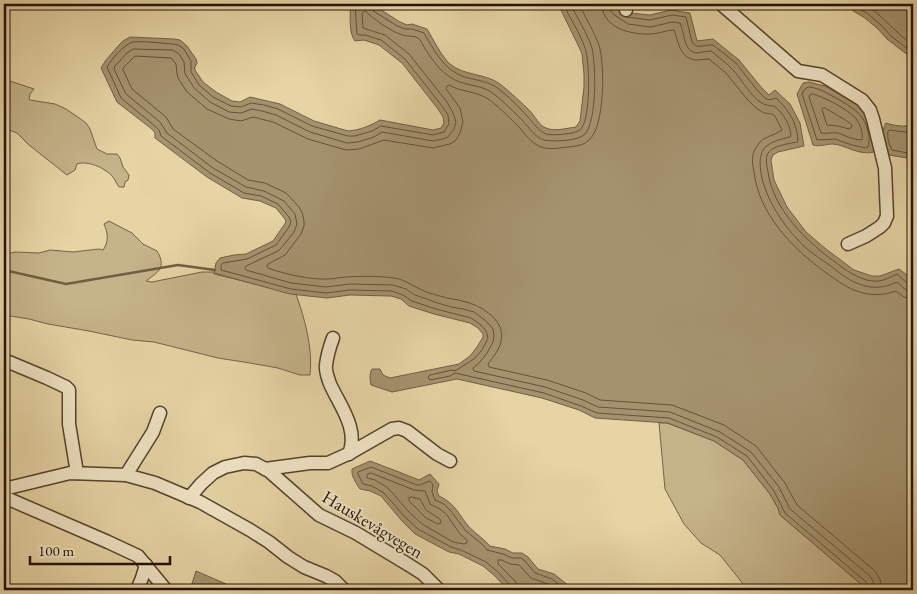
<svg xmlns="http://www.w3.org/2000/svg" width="917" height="594" viewBox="0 0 917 594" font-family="'EB Garamond',serif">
	<rect width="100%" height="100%" fill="#e6d4a5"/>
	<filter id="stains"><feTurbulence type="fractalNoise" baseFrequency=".004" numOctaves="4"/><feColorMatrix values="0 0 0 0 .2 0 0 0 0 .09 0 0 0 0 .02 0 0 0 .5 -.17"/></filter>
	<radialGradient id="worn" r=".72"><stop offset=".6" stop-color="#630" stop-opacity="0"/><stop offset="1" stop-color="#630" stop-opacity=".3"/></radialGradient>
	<g fill="#c5b38a" stroke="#746247">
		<path d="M 4,79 L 34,89 L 30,94 L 29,99 L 30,100 L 55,104 L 66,109 L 82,120 L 86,123 L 90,129 L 97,149 L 107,154 L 117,154 L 120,158 L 123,167 L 129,175 L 128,180 L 125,182 L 124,187 L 119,187 C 116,183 115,179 112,176 C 105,168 87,160 77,164 L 75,170 L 67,175 L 29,145 L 17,133 L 4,128 Z"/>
		<path d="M 109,221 L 132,233 L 143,244 L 157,251 C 167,268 158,272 146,281 L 152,282 L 202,272 L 214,272 L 214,274 L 296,294 C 305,320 313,348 310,375 L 300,375 L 278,368 L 250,363 L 218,358 L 154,342 L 132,340 L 89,331 L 48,324 L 29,319 L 4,315 L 4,273 L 6,271 L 4,270 L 4,255 L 15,252 L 39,253 L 50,250 L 73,252 L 99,249 L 103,250 C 109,242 108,233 104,224 Z"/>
		<polygon points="659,423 667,423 714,441 743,460 770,494 778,508 780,515 862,585 864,590 748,590 720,555 701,543 684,524 665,489"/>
	</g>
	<g fill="#a4926e" stroke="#705f44">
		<path d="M 350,4 L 372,4 L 400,22 L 407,25 L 412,24 L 427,29 C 433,39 442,57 450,64 C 464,76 485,73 500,84 C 510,92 521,102 531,112 C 535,117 540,126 546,128 C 555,132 567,128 576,127 L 580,121 L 584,87 L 584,74 L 582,54 L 580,49 L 558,4 L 618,4 L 630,13 L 650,15 L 671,10 L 690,13 L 697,41 L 713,39 L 739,60 L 761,87 L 769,95 L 775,90 L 790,104 L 800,123 L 804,146 L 778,152 L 773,155 L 771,160 L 774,180 L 787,207 L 806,232 L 826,249 L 854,270 L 872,276 L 880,276 L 899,269 L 907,275 L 913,282 L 913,590 L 864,590 L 862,585 L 780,515 L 778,508 L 770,494 L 743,460 L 714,441 L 668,423 L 595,418 L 579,410 L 542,398 L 457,379 L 392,392 L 371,385 C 370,380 369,374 372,369 L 380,369 L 383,375 L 390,378 L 459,364 L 470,356 L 477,347 L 483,337 L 483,334 L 478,328 L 470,323 L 434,314 L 409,306 L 401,299 L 391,296 L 350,295 L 327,298 L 290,294 L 214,273 L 216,263 L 220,258 L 234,255 L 246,254 L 273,241 L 284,225 L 286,222 L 285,219 L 276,208 L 260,201 L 242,198 L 207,177 L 155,138 L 155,133 L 153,130 L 117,102 L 101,68 L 106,60 L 119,45 L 123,41 L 130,37 L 174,39 L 180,40 L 187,46 L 196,59 L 197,63 L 195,67 L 195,70 L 203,82 L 216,92 L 232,101 L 240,102 L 250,97 L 280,104 L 314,121 L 348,131 C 360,130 370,126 380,120 L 433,130 L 441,128 L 444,123 L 443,117 L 438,109 L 402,63 L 379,45 L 364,40 L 355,41 C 348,32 351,15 350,4 Z"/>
		<polygon points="842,4 913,4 913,59 887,39 878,29 865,18"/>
		<path d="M 809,82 L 825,86 L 859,106 L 867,115 L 874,135 L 874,152 C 859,156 846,145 833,144 C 826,144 820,147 813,145 L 797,94 L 803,83 Z"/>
		<path d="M 886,123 C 895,126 903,127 913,125 L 913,159 L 889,155 C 884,145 880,133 886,123 Z"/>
		<path d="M 370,461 L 399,472 L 419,480 L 430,474 L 439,484 L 437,491 L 439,496 C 456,504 458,514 469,527 C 476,534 484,539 490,546 L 505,549 L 513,553 L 522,553 L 528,557 L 538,569 L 554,574 L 574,590 L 508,590 L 495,576 L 483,566 L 459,554 L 449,552 L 415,534 L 402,521 L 381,496 L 370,491 L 360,489 C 356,483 351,476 352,469 Z"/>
		<polygon points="196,571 240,590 190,590"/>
	</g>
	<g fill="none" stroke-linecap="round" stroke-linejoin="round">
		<g stroke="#645239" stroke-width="1">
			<path d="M 355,4 L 357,34 L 359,35 L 365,35 L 381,40 L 405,59 L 442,106 L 448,115 L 449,124 L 444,132 L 433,135 L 381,126 L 372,131 L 355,136 L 348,136 L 312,126 L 278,109 L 264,105 L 251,103 L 241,107 L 231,106 L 213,97 L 199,85 L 191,72 L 191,61 L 184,49 L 178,45 L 173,44 C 162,43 143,41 133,42 C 124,44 111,60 107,67 L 121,98 L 156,127 L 159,130 L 161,136 L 210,173 L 244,193 L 261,196 L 278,204 L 289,217 L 291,222 L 289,227 L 276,245 L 247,259 L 223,263 L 221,265 L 221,270 L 291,289 L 326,293 L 350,290 L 392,291 L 403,295 L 412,301 L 436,309 L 471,318 L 481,325 L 486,331 L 488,338 L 482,350 L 474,359 L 455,371 L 452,370 L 430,375 L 428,377 L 430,380 L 450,376 L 455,373 L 544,393 L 581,406 L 597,413 L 669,418 L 717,437 L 747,456 L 774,491 L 785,513 L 865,581 L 867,583 L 868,590"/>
			<path d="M 370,4 L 372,10 L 397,26 L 405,29 L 412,29 L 424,33 C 435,52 445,72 468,78 C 477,80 488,82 496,87 C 506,94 519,107 527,116 C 533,122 538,131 546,134 C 552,136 575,134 580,130 C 591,121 590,62 585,48 C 580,33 570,18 563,4"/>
			<path d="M 570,4 C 577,17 588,35 592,48 C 596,66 597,120 585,134 C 579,141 553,142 544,140 C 534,137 529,127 522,120 C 513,111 504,102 494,94 C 483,85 467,86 455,80 C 440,72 433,61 424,47 C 422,44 421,40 418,38 C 413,35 408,37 403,35 C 391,32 374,19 365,11 L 362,13 L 363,28 L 385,35 L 409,54 L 447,102 L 453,113 L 456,122 L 454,129 L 448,137 L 443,139 L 433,141 L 382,132 L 374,137 L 358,142 L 347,143 L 310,132 L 276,115 L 262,111 L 252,109 L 241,113 L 229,112 L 210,102 L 195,89 L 185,74 L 184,62 L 179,54 L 173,50 L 133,49 L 127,53 L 115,66 L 114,69 L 126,94 L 160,122 L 167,133 L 213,168 L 246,187 L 264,191 L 284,201 L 295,214 L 297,224 L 294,232 L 282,247 L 278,251 L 246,266 L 245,268 L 246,270 L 291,283 L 326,287 L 350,284 L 393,285 L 406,289 L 415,295 L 438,303 L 451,307 L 463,309 L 474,312 L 486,321 L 493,329 L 494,336 L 493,342 L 487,353 L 479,363 L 473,368 L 474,371 L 545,387 L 583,400 L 598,407 L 670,412 L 720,432 L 751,452 L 779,487 L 790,509 L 870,576 L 873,581 L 875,590"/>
			<path d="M 579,4 C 585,17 594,31 599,45 C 605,65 605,126 589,140 C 583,146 575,146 568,147 C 559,148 550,150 541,147 C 531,143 526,135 519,127 C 512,120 496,104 488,99 C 476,91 461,92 449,85 L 447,86 L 446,89 L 460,108 L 463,122 L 460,133 L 456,140 L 450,144 L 433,148 L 384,140 L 359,149 L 346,150 L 308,139 L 273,122 L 253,117 L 241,121 L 229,119 L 207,109 L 187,92 L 178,78 L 177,73 L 176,64 L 171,58 L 135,56 L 123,68 L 123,70 L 132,89 L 166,117 L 173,129 L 217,161 L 248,180 L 265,183 L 286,193 L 299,207 L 302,212 L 304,221 L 304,226 L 301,234 L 285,255 L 268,264 L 267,266 L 268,268 C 284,274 311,280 328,279 C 335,279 341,277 347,277 C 359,276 382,276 393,278 C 404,279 409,284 418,288 C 424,292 433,294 440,296 C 448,299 457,299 466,302 C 482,306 506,321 501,341 C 500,349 493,357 488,364 L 489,367 L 547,380 L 586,393 L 600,400 L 672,405 L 724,425 L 756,446 L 785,483 L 797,505 L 875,571 L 880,579 L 882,590"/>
			<path d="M 602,4 C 602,28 631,35 651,34 C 659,34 666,30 674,30 C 679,42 679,59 697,60 C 701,60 705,59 709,59 L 726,73 L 747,99 L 756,108 L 764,113 L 772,114 L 775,116 L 782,130 C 774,136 763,136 757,146 C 751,154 752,163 754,172 C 759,214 792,248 825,272 C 835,279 844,286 854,290 C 869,296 881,296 896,291 L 904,297 L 913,299"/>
			<path d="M 609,4 L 610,10 L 613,14 L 628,24 L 651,27 L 672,22 L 680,23 C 685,33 683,53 698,53 C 703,52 707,51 711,51 C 717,56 724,61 730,67 C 744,79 753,107 774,106 C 783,113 790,124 791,135 L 790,137 C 781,139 768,142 763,150 C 759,158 760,165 761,173 C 765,197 781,222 798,240 C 807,250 819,258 831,266 C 843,276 855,285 871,287 C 881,288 888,286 897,282 L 906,290 L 913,291"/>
			<polyline points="851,4 868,14 881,25 891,36 913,53"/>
			<path d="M 864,4 C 883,15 895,33 913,45"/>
			<path d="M 627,17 L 650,20 L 672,15 L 686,17 L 692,42 C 696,50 705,44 713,45 L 736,63 L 757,90 L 765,98 L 769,100 L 776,98 C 789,110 797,123 798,141 L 797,142 C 788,144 774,145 768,153 C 765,158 767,166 768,172 C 773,209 806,241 835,262 C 846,270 857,279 872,281 C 883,282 888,278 897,274 L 908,284 L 913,285"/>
			<path d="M 809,87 C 820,88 828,94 838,99 C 851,107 863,113 867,128 C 869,135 870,141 868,147 L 866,148 L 852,145 L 835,139 L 817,140 L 802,94 L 805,89 Z"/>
			<path d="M 812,94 C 823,96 851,111 857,120 C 861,126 863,134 862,140 C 854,140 846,136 838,133 C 832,132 827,134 821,133 L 809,97 L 810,95 Z"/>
			<polygon points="823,108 825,108 847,121 852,125 851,128 849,129 838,126 827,125 822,110"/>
			<path d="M 913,130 L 905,132 L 890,130 L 888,131 C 887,137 889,145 892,150 L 913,154"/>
			<polygon points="371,473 414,490 425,491 430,504 440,509 447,515 460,534 467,540 467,543 464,544 453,542 422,524 410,513 388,488 375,480 367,478 367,475"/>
			<polygon points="412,497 420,499 426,510 440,519 441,523 438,524 426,518 409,501 409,498"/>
			<polyline points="511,590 510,585 499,573 486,562 461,550 451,547 418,529 405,517 384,493 372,486 363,484 358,474 358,472 371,467 417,485 420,485 430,481 433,485 432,492 435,500 444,504 451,511 465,530 483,545 487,550 503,554 512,558 521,558 525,561 535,573 552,579 566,590"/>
			<polyline points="518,590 517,585 515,581 498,564 498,560 502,560 510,564 519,565 531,578 548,584 556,590"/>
		</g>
		<polyline stroke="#705f44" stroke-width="2.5" points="4,270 66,284 178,265 215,270"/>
		<g stroke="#54422c" stroke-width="15">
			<g id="minor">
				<polyline points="721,4 798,71 822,75 862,100 870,110 873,119 885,168 887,216 884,223 880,227 866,236 848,244"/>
				<polyline points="626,10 627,4"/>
				<path d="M 333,338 C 330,346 327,357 326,365 C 325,371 328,378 330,384 C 340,406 359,429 349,454"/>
				<polyline points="4,360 47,378 66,387 69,390 69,424 77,473"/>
				<polyline points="265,469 310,463 328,463 350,453 392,429 399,428 407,431 437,454 450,461"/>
				<polyline points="126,475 153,432 160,413"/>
				<polyline points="4,489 70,473 126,475 155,483 200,502 250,530 269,542 288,557 304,567 326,576 335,581 344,590"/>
				<polyline points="4,497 108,542 138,556 166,590"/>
				<polyline points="189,498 201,484 213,473 225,467 244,463 256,464 269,471 319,515 356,533 409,565 423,574 439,590"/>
				<polyline points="137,590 142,578 146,565"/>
			</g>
		</g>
		<use href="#minor" stroke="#efe3c4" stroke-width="12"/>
	</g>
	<g text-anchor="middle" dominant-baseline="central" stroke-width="4" stroke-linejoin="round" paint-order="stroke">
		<g font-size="18" fill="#231204" stroke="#efe3c4">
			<text transform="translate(373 524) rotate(31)">Hauskevågvegen</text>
		</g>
	</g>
	<rect width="917" height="594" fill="none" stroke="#e6d4a5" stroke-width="20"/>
	<rect x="5" y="5" width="907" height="584" fill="none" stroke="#231204" stroke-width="2.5"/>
	<rect x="10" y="10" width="897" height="574" fill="none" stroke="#231204"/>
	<path d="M30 556v8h140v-8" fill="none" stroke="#231204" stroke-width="2.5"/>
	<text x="38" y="556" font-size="15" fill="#231204" stroke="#efe3c4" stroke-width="4" paint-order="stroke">100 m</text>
	<rect width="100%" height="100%" filter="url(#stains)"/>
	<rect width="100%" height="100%" fill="url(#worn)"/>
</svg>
